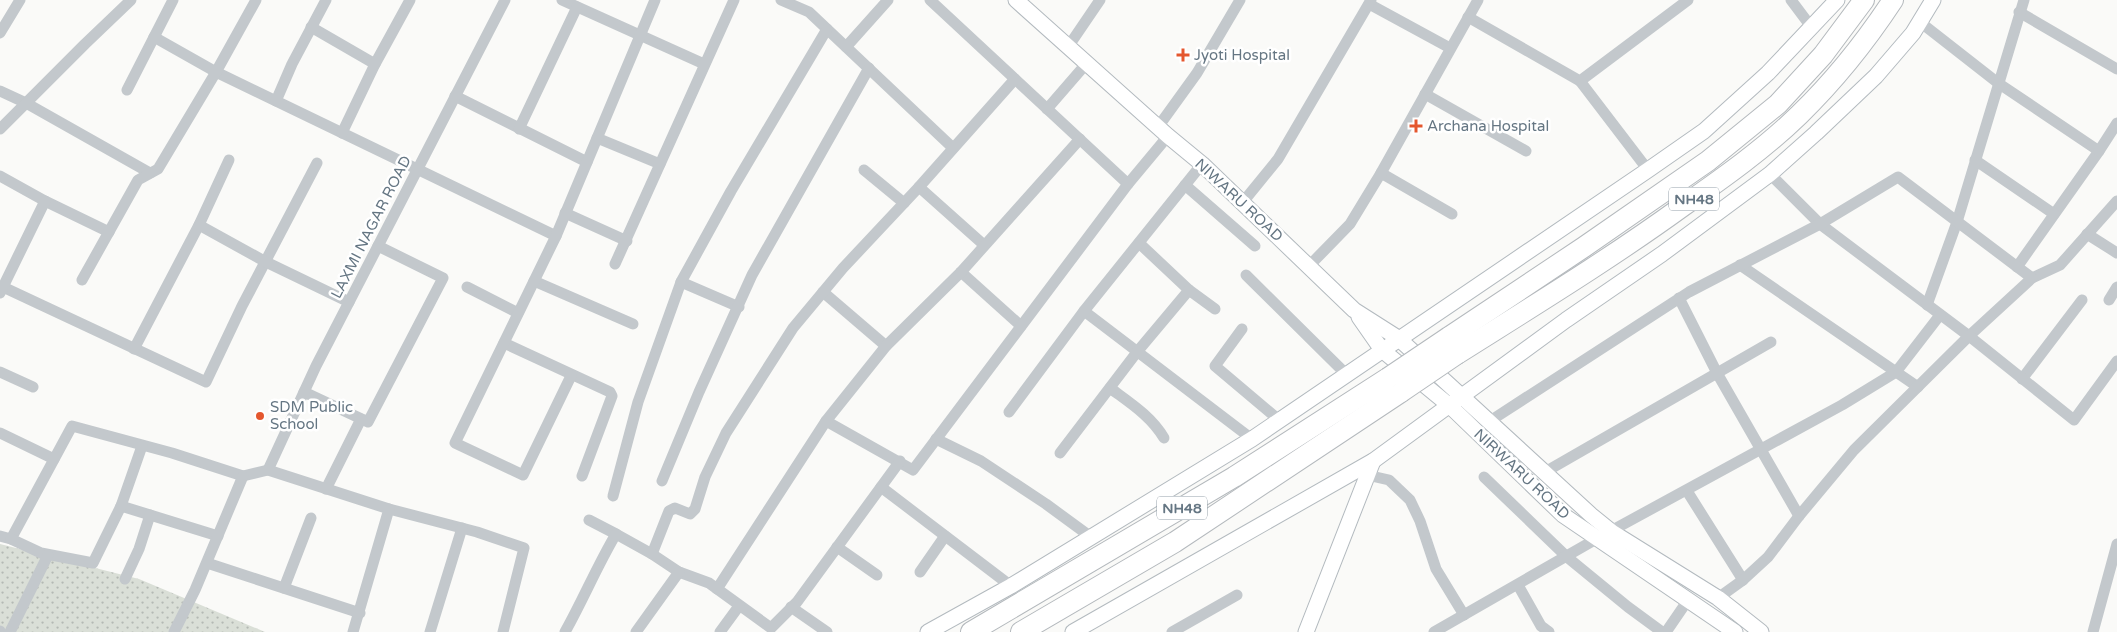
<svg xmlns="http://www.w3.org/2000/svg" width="2117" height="632" viewBox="0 0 2117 632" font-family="'Varela Round',sans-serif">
	<defs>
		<pattern id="grass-dots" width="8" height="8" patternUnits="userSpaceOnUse" patternTransform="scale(1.25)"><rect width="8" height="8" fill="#dadfd7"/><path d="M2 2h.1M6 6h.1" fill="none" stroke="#b4b9b4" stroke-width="1.8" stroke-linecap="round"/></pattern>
	</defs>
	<rect width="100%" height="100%" fill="#fafaf8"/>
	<polygon fill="url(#grass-dots)" points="0,544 139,579 265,632 0,632"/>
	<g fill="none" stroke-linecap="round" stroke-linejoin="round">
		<g stroke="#b3babf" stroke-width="17">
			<g id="secondary">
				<polyline points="1016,0 1168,136 1202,164 1354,310 1398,338 1591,515 1612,532 1718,598 1761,632"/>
				<polyline points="1359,317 1382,350 1450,406 1563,515 1735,632"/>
				<polyline points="928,632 1011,586 1252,439 1648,170 1704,131 1768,73 1837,0"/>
				<polyline points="1073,632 1373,461 1566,320 1662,254 1770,174 1816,133 1876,76 1913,33 1933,0"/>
				<polyline points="1306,632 1373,461"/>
			</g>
		</g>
		<g stroke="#b4b9bd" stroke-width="22">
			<g id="highway">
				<polyline points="1449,337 1584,247 1708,161 1778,104 1823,55 1864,0"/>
				<path d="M 1457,354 C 1533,306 1610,259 1683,206 C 1723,178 1764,149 1799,115 C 1834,81 1866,41 1893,0"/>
				<polyline points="971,632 1234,477 1388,378"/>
				<polyline points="1021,632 1175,542 1401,392"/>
			</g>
		</g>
		<g stroke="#c3c8cc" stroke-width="11">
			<polyline points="562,0 704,64"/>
			<polyline points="781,0 809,12 953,148"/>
			<polyline points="930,0 1128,184 1168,136"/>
			<polyline points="1791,0 1812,28"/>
			<polyline points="1369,4 1450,48"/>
			<polyline points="2019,12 2117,69"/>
			<polyline points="1468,17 1580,81 1688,0"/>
			<polyline points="1920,22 1998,83 2099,151 2017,267"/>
			<polyline points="311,27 375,64"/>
			<polyline points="0,33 20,0"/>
			<polyline points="154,37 216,72 556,236"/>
			<polyline points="846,47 888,0"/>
			<polyline points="1068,47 1100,0"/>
			<polyline points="1580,81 1648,170"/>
			<polyline points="127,90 173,0"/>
			<polyline points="0,91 26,103 150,173"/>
			<polyline points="1425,94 1526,151"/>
			<polyline points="455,96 587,162"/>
			<polyline points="276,101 292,64 326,0"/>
			<polyline points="1047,109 1086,64"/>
			<polyline points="1158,127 1197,73 1240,0"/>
			<polyline points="0,129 85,44 131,0"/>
			<polyline points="519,129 577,7"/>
			<polyline points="342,133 375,64 410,0"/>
			<polyline points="597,138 660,164"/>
			<polyline points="2099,151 2117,123"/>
			<polyline points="1975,160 2054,214"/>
			<polyline points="864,170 904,203"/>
			<polyline points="1381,173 1452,214"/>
			<polyline points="1770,174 1820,224 1969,336 2032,278 2060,265 2117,201"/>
			<polyline points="0,176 45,201 109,232"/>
			<polyline points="1185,185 1255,246"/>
			<polyline points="919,187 1015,79"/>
			<polyline points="1243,202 1278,159 1371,0"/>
			<polyline points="565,213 627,241"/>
			<polyline points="199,225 229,160"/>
			<polyline points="2087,234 2117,253"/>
			<polyline points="1139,243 1189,290 1215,309"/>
			<polyline points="615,264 734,0"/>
			<polyline points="1740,265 1918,387"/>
			<polyline points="1309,266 1350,224 1381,173 1478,0"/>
			<polyline points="961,272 1021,326"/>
			<polyline points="1246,275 1346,374"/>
			<polyline points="82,280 138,180 158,169 216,72 256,0"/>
			<polyline points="534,281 633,324"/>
			<polyline points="3,287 206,382 242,306 317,163"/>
			<polyline points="467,287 518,313"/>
			<polyline points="823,292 886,346"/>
			<polyline points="0,293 45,201"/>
			<polyline points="1679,298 1717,373 1799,516"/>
			<polyline points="2109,300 2117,287"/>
			<polyline points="1927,305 1957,222 2024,0"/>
			<polyline points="739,307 681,282 731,191 827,29"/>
			<polyline points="1084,311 1252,439"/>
			<polyline points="1242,329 1215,366 1279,420"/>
			<polyline points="504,343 610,392 612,396 582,476"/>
			<polyline points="134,349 199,225 266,262 349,302"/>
			<polyline points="0,372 33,387"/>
			<polyline points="571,376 523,475 455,443 556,236 655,0"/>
			<polyline points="2022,379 2082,300"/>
			<path d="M 1110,388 C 1130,403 1151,416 1164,438"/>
			<polyline points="304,392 368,422 443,278 378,246"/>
			<polyline points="1009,412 1084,311 1202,164"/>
			<polyline points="826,421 913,470 1128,184"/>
			<polyline points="1490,421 1689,292 1820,224 1898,177 2032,278"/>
			<polyline points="0,433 54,459"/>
			<polyline points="936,439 981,461 1046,504 1091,537"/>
			<polyline points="1060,453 1137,352 1189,290"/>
			<polyline points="268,470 316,366 505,0"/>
			<polyline points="1545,472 1771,342"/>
			<polyline points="1367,475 1389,480 1410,500 1420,521 1436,569 1464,615"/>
			<polyline points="1484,477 1567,557 1628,607 1662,632"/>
			<polyline points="662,481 699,392 752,275 869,68"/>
			<polyline points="881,487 1011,586"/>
			<polyline points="326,489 361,419"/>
			<polyline points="1687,491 1743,580"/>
			<polyline points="613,496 638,402 681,282"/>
			<polyline points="121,506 218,536"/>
			<polyline points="389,509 477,532 524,548 503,632"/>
			<polyline points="589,520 616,534"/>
			<polyline points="0,536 11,539 72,426 172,453 243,476 268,470 389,509 353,632"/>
			<polyline points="11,539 41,553 93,563 121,506 142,446"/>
			<polyline points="837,547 877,575"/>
			<polyline points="652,554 669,511 675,508 690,514 695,509 705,477 726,433 793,328 843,268 919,187 984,245"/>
			<polyline points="207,563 360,613"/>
			<polyline points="920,572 945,536"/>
			<polyline points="125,579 139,549 150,515"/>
			<polyline points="1518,585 1541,626 1549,632"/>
			<polyline points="284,588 311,518"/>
			<polyline points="717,589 826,421 886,346 961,272 1080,139"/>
			<polyline points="1718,598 1743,580 1768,557 1799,516 1854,450 1969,336 2074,420 2117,361"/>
			<polyline points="791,607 827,632"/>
			<polyline points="0,631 0,632"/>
			<polyline points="10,632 48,555"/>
			<polyline points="174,632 195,590 243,476"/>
			<polyline points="430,632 462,528"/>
			<path d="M 565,632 C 583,600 597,566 616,534 L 652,554 L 679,572 L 709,583 L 771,628 L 797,602 L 900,461"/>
			<polyline points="636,632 679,572"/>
			<polyline points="720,632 739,606"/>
			<polyline points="1172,632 1237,595"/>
			<polyline points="1434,632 1598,538 1842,405 1896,372 1940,315"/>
			<polyline points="1666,632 1688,600"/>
			<polyline points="2093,632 2117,544"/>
		</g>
		<use href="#secondary" stroke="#fff" stroke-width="15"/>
		<use href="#highway" stroke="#fff" stroke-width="20"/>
		<g stroke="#b4b9bd" stroke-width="22" stroke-linecap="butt">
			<g id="highway-bridge">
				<polyline points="1388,378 1449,337"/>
				<polyline points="1401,392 1457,354"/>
			</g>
		</g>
		<use href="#highway-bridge" stroke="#fff" stroke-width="20"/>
	</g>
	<g fill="#e4572e" stroke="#fff" stroke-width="2">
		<path d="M1180.5 47.5h5v5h5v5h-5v5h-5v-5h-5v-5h5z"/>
		<path d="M1413.5 118.5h5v5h5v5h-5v5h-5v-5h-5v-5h5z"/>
		<circle cx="260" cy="416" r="5"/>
	</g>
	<g text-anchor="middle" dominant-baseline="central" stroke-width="5" stroke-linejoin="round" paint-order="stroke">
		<g fill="#fff" stroke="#939fa8" stroke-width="1">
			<rect x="1669" y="187.5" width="50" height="23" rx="4"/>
			<rect x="1157" y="496.5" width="50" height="23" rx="4"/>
		</g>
		<g font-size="14" font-weight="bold" fill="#657683">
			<text x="1694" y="199">NH48</text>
			<text x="1182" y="508">NH48</text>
		</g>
		<g font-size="15" fill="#657683" stroke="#fff" text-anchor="start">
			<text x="1194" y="55">Jyoti Hospital</text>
			<text x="1427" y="126">Archana Hospital</text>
			<text x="270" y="407">SDM Public<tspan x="270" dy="17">School</tspan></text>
		</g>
		<g font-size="15" fill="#657683" stroke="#fff">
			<text transform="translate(1239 200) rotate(43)">NIWARU ROAD</text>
			<text transform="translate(371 227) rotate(-63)">LAXMI NAGAR ROAD</text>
			<text transform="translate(1522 474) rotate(43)">NIRWARU ROAD</text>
		</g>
	</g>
</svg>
